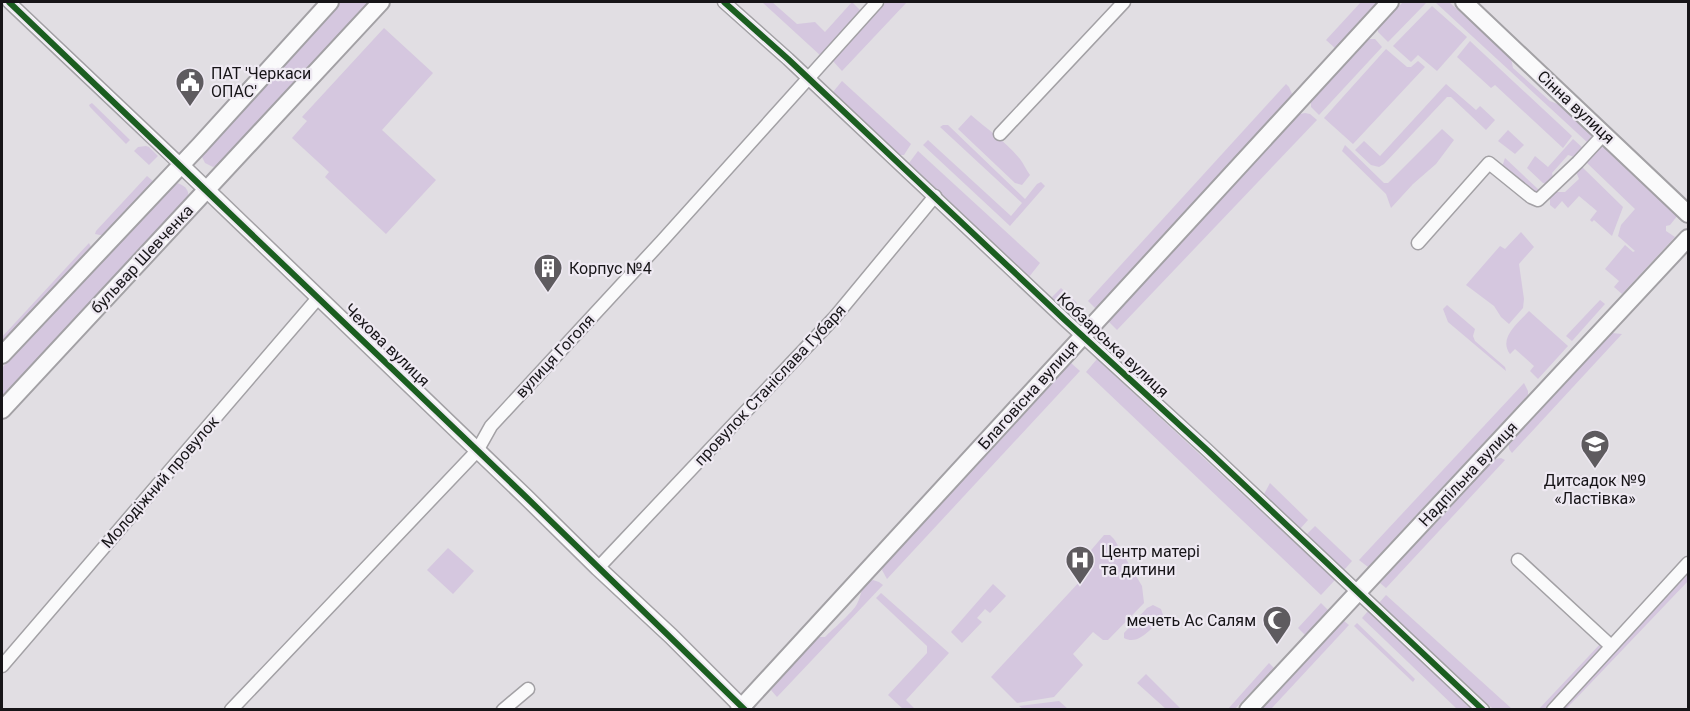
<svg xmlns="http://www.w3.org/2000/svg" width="1690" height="711" viewBox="0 0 1690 711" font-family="Roboto,sans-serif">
	<rect width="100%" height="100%" fill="#e1dee3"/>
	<g fill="#d5c7df">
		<polygon points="340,2 371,2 220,164 213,167 205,163 202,157 205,151"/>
		<polygon points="762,2 772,2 797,24 815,22 825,32 852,2 862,12 821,56"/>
		<polygon points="886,2 907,2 842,71 832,60"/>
		<polygon points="1361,2 1380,2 1336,49 1326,40"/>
		<polygon points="1403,2 1427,2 1388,42 1378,32 1378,28"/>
		<polygon points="1435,2 1449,2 1511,58 1513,68 1550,101 1560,105 1590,132 1592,139 1588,143"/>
		<polygon points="1432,6 1467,37 1437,71 1418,55 1411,62 1393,46"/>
		<polygon points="384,28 433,73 382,130 436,180 386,234 325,177 329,172 292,138 307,121 302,117"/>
		<polygon points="1367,39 1375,39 1382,47 1319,115 1311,107 1311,100"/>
		<polygon points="1470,41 1572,136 1563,148 1495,85 1491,88 1457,57"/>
		<polygon points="1386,49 1407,67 1411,67 1418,61 1425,67 1353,144 1324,118"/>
		<polygon points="842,81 911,144 904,155 899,155 833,92"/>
		<polygon points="1286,84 1289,87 1293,96 1096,309 1088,301"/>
		<polygon points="1446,84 1476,110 1480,106 1495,120 1486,130 1451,97 1447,97 1384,164 1379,167 1371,165 1355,150 1364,141 1380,156"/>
		<polygon points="92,103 130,140 126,144 90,107 89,105"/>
		<polygon points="1305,113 1310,114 1317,120 1117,330 1108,321 1300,114"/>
		<path d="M 971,115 C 987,129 1006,142 1020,159 C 1024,164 1026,170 1030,175 L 1022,185 L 1015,183 L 958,129 Z"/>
		<polygon points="943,125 948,125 1025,199 1037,184 1041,182 1045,186 1010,226 923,145 928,140 1011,216 1022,203 940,127"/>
		<polygon points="1442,129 1454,140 1436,164 1413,184 1391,208 1386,194 1342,151 1345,145 1384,183 1388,183"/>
		<polygon points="1508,130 1524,145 1515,154 1498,141"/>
		<polygon points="1573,139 1585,150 1578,158 1568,155 1552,173 1554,182 1549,185 1543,183 1527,168 1535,156 1548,167"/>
		<polygon points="1597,145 1603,145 1678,215 1670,225 1666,226 1666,231 1675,237 1622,294 1614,287 1619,281 1605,269 1625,245 1633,252 1635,251 1618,236 1621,225 1635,209 1587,163 1586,158"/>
		<polygon points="146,146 149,147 158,156 149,165 134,151 138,147"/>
		<polygon points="918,151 1040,263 1029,277 909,163"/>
		<polygon points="1505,158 1539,190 1534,195 1502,167"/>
		<polygon points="1580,165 1623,207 1612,236 1594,220 1592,222 1590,220 1597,211 1579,196 1568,208 1562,201 1555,209 1550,205 1550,197 1554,192 1565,192 1579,179 1575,169"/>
		<polygon points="147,176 154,182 104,235 100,235 95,234 96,231"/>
		<path d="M 177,183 C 184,185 190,190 188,198 L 2,400 L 2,368 L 170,186 Z"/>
		<polygon points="1521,232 1534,247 1519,264 1524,299 1523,308 1509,324 1501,317 1494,306 1466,285 1500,246 1505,249"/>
		<polygon points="89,243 91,247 2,344 2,337"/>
		<polygon points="1061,288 1077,303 1068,312 1051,298"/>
		<polygon points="1600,300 1605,304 1572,341 1566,336"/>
		<polygon points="1447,305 1475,329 1473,336 1475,341 1505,367 1506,371 1448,322 1443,309"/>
		<path d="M 1529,311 L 1568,346 L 1538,379 L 1530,371 L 1534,366 L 1515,349 L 1510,354 C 1498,338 1518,323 1529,311 Z"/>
		<polygon points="1612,333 1622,334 1512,453 1509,449 1509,444"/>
		<polygon points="1097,359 1335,580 1321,595 1086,372"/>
		<polygon points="1071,363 1080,371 887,579 882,570 884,565"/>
		<polygon points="1524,383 1528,391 1528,395 1368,567 1359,560"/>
		<polygon points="1501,458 1505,460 1386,588 1380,583 1495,459"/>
		<polygon points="1270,483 1308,520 1300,529 1263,496"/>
		<polygon points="1315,526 1352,561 1344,570 1306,535"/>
		<polygon points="1104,535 1110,535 1114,539 1142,586 1144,603 1108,640 1103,640 1093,632 1073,654 1083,665 1054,697 1017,703 991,677 1082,579 1074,570"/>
		<polygon points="448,548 474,571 453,594 427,570"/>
		<polygon points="1688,574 1688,581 1566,709 1560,710"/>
		<path d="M 873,580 L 879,582 L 883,585 L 777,697 L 771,690 L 818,637 L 825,637 C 833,629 853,612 857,604 C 863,593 859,586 873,580 Z"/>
		<polygon points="993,584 1006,596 990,613 985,609 977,618 982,622 962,643 951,632"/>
		<polygon points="881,593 949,653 906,700 915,709 903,709 888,695 927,653 927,646 876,598"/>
		<polygon points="1386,595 1512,709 1493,709 1379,603"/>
		<polygon points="1321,603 1328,610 1305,635 1298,628"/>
		<path d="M 1153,605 L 1161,609 L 1163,615 L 1161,619 C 1151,628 1139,646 1124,638 L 1124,633 L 1147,608 Z"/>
		<polygon points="1368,611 1474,709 1457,709 1362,618"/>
		<polygon points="1344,621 1349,625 1271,709 1262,709"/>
		<polygon points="1357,623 1415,679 1413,682 1354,626"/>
		<polygon points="1603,641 1606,645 1546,709 1538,710"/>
		<polygon points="1269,663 1274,668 1235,709 1228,709"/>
		<polygon points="1146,674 1181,709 1166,709 1137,683"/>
		<polygon points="1059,701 1068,709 1023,709 1019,706"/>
	</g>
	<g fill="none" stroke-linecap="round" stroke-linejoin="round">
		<g stroke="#a3a1a5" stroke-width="15">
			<g id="minor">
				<polyline points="9,2 181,165"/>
				<polyline points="724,2 788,59 1065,320 1207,450 1483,710"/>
				<polyline points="1000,134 1124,2"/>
				<polyline points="1418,243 1489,163 1531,197 1538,200 1578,162 1604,134"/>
				<polyline points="1518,560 1611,646"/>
				<polyline points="598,568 834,318 935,196"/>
				<polyline points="2,666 318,298"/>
				<polyline points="231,710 477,451 491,426 662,241 877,2"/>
				<polyline points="503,710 528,689"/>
				<polyline points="1553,710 1688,563"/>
			</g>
		</g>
		<g stroke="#a3a1a5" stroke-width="18">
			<polyline id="tertiary" points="181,165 526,497 598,568 671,636 745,710"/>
		</g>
		<g stroke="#a3a1a5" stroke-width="20">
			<g id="secondary">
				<polyline points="1464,2 1688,214"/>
				<polyline points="2,355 200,145 330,2"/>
				<polyline points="2,410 381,2"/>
				<polyline points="739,710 1390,2"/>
				<polyline points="1248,710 1688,238"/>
			</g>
		</g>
		<use href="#minor" stroke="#fafafb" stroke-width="12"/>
		<use href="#tertiary" stroke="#fafafb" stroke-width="15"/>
		<use href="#secondary" stroke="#fafafb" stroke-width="16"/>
		<g stroke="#eee9f2" stroke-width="10">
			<g id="cycleway">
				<polyline points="9,2 526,497 745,710"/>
				<polyline points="724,2 788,59 1065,320 1207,450 1483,710"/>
			</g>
		</g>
		<use href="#cycleway" stroke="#1b5e20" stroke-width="6"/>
	</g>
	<defs>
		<g id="civic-pin" transform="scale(1.5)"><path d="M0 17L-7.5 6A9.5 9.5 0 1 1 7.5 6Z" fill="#5e5b5f" stroke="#eee9f2"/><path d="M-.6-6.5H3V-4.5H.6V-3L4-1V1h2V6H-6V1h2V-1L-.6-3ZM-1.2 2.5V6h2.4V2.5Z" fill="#fff"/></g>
		<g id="building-pin" transform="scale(1.5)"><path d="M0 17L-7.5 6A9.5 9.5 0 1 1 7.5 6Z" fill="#5e5b5f" stroke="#eee9f2"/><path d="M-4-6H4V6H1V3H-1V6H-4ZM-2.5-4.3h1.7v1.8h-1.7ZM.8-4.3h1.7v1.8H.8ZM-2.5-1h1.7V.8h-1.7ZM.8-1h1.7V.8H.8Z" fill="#fff"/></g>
		<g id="school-pin" transform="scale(1.5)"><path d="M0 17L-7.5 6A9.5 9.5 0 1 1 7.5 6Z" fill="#5e5b5f" stroke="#eee9f2"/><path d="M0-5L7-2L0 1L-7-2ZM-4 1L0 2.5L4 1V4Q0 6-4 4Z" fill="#fff"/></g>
		<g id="hospital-pin" transform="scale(1.5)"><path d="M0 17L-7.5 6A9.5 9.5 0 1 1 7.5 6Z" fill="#5e5b5f" stroke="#eee9f2"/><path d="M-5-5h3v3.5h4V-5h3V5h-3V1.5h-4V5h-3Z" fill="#fff"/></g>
		<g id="mosque-pin" transform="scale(1.5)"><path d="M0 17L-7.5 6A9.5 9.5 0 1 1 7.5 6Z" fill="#5e5b5f" stroke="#eee9f2"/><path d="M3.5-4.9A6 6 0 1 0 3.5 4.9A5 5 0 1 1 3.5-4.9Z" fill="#fff"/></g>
	</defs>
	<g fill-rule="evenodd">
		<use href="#civic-pin" x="190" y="82"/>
		<use href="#building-pin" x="548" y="268"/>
		<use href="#school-pin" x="1595" y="444"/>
		<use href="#hospital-pin" x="1080" y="560"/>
		<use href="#mosque-pin" x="1277" y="620"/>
	</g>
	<g text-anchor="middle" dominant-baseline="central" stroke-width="4.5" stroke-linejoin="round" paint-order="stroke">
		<g font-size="16" fill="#171518" stroke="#eee9f2" text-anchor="start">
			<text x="211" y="73">ПАТ 'Черкаси<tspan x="211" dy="18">ОПАС'</tspan></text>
			<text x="569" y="268">Корпус №4</text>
			<text x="1595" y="480" text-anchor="middle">Дитсадок №9<tspan x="1595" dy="18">«Ластівка»</tspan></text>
			<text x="1101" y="551">Центр матері<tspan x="1101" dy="18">та дитини</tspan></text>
			<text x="1256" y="620" text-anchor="end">мечеть Ас Салям</text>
		</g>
		<g font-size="16" fill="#171518" stroke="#eee9f2">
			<text transform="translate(1576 107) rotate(43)">Сінна вулиця</text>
			<text transform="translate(142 259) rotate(-47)">бульвар Шевченка</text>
			<text transform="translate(387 345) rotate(44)">Чехова вулиця</text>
			<text transform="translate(1113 345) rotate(43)">Кобзарська вулиця</text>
			<text transform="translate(555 356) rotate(-47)">вулиця Гоголя</text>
			<text transform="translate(770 385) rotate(-47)">провулок Станіслава Губаря</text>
			<text transform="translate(1028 395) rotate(-48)">Благовісна вулиця</text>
			<text transform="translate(1468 474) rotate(-47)">Надпільна вулиця</text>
			<text transform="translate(160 482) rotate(-49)">Молодіжний провулок</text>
		</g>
	</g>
	<rect width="1690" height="711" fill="none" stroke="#171518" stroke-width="6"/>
</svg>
